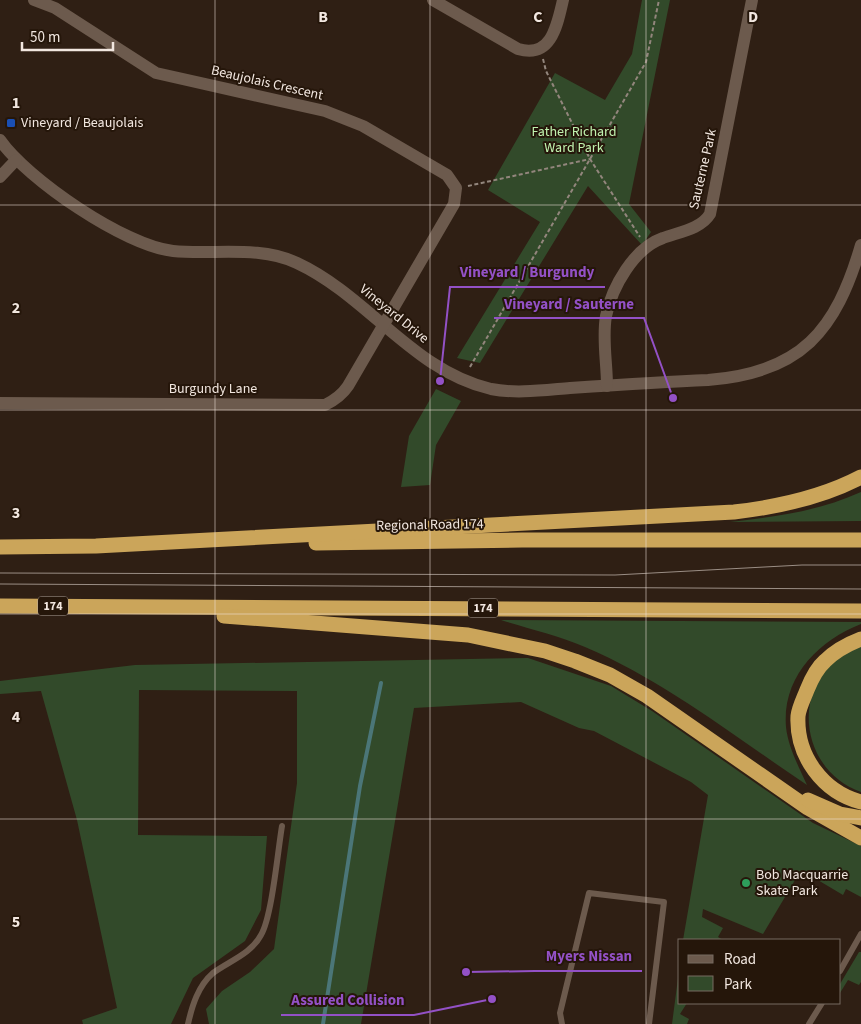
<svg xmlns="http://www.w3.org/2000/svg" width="861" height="1024" viewBox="0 0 861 1024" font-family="'Source Sans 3',sans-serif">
	<rect width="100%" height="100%" fill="#2f1f14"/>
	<g fill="#324a2a">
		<polygon points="642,0 670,0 629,204 651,232 642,245 588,186 480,363 457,358 540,222 488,190 555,73 605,100 632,54"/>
		<polygon points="436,389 461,401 436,445 430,485 401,487 409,436"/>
		<path d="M 861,492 L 861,521 L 730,522 C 775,517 819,511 861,492 Z"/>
		<path d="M 501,620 L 861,622 L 861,624 C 818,641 782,677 786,727 C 788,747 799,767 807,785 C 735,737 665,681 585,647 C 558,635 529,629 501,620 Z"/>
		<path d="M 861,644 L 861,792 C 809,774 791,707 829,666 C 837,657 851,651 861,644 Z"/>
		<polygon points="528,658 611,686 652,711 813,823 861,846 861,897 846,889 843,895 801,870 763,934 703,909 702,917 723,928 718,937 723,940 683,940 708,795 691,782 594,731 579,728 521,702 414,708 361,1024 209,1024 206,1009 222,991 250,972 274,949 297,783 297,691 139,690 138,835 267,836 261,910 245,941 193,978 171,1024 83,1024 82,1020 117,1008 77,820 41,691 0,694 0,681 135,665"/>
		<polygon points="859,952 861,952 861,982 859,985 848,980 840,993 840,984"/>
		<polygon points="680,963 680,1003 687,1003 680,1014 689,1019 687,1024 672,1024"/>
	</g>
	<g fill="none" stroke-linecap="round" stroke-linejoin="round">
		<polyline stroke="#4b7678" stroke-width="4" points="323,1024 360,786 381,683"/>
		<g stroke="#93867d" stroke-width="2" stroke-dasharray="4 2.5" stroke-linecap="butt">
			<polyline points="543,59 546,71 590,159 640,237"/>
			<polyline points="468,186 590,159"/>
			<polyline points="470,367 646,62 659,0"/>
		</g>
		<g stroke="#6c5a4d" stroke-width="6">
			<polyline points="840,971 861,934"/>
			<path d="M 188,1024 C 192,1006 198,986 213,973 C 229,961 251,954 261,935 C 272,917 278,849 282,826"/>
			<polyline points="562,1024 560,1013 589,893 664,902 649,1024"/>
			<polyline points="809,1024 822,1003"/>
		</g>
		<g stroke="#6c5a4d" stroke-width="12">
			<path d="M 433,0 L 518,49 C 551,59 557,26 563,0"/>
			<path d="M 0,140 C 27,179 125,246 173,251 C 214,255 259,245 297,263 C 368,296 413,371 491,389 C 516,394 545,390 570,388 C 616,385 662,382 708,380 C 801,373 836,331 861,245"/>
			<polyline points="0,177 16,160"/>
			<path d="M 607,386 C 607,363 602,338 606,316 C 612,287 634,248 663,238 C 679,232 701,229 710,214 L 752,0"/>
			<path d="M 0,403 L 325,405 C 335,400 342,395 348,386 L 454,204 L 456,188 L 447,175 L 363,126 L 325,111 L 156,73 L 55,8 L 34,0"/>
		</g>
		<g stroke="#cba55a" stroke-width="15">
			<polyline points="316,543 522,540 861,540"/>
			<path d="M 0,547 L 96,546 L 734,512 C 778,507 821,498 861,477"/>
			<polyline points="0,606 861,611"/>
			<polyline points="224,616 468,635 545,651 575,661 610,675 647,696 808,808 861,838"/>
			<path d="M 861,639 C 848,644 835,651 825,661 C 817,668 811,680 807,690 C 804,698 799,707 798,716 C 796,756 823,792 861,802"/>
			<polyline points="808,800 840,814 861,818"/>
		</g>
		<g stroke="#9b8e85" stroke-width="1">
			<polyline points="0,573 615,575 802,565 861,565"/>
			<polyline points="0,584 861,589"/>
		</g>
	</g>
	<path fill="none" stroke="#f2e7e0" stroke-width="1" stroke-opacity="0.55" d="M 215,0 L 215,1024M 430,0 L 430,1024M 646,0 L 646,1024M 0,205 L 861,205M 0,410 L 861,410M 0,614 L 861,614M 0,819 L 861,819"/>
	<rect fill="#1a4fb4" stroke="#25160a" stroke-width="2" x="6" y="118" width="10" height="10" rx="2.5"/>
	<circle fill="#2e9e5b" stroke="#25160a" stroke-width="2" cx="746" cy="883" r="5"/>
	<g text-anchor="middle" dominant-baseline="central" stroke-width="4" stroke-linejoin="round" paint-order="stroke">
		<g fill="#25160a" stroke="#b4a8a0" stroke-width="1">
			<rect x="38" y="596.5" width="30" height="19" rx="4"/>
			<rect x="468" y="598.5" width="30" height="19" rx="4"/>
		</g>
		<g font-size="12" font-weight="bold" fill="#f2e7e0">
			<text x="53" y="606">174</text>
			<text x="483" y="608">174</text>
		</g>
		<g font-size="14" fill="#f2e7e0" stroke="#25160a">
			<text transform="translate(267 83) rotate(13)">Beaujolais Crescent</text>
			<text transform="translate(703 169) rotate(-77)">Sauterne Park</text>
			<text transform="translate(394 314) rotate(39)">Vineyard Drive</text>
			<text x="213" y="389">Burgundy Lane</text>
			<text transform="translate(430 525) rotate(-1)">Regional Road 174</text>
		</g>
		<g font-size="14" fill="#f2e7e0" stroke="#25160a" text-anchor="start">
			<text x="21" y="123">Vineyard / Beaujolais</text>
			<text x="756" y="875">Bob Macquarrie<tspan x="756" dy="16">Skate Park</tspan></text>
		</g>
		<g font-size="14" fill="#c0f3af" stroke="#25160a">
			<text x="574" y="132">Father Richard<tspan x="574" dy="16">Ward Park</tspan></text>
		</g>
	</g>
	<g font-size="16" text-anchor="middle" font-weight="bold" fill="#f2e7e0" stroke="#25160a" stroke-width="4" stroke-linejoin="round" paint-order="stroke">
		<text x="323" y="22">B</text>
		<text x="538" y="22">C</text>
		<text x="753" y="22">D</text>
		<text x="16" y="108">1</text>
		<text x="16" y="313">2</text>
		<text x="16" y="518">3</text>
		<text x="16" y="722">4</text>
		<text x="16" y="927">5</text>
	</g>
	<path fill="none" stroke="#9351c6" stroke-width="2" d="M440 381L450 287H605M673 398L644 318H494M466 972L535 971H642M492 999L414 1015H281"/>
	<g fill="#9351c6" stroke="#25160a" stroke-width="2">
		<circle cx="440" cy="381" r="5"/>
		<circle cx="673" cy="398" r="5"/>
		<circle cx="466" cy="972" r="5"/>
		<circle cx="492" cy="999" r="5"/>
	</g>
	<g font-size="15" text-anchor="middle" font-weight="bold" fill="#9351c6" stroke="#25160a" stroke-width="4" stroke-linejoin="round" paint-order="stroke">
		<text x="527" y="277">Vineyard / Burgundy</text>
		<text x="569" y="309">Vineyard / Sauterne</text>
		<text x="589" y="961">Myers Nissan</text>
		<text x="348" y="1005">Assured Collision</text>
	</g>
	<rect x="678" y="939" width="162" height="65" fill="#25160a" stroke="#776a60"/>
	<rect x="688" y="955" width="25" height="8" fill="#6c5a4d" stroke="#776a60"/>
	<text x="724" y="964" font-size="15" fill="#f2e7e0">Road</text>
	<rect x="688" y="976" width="25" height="15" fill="#324a2a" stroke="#776a60"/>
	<text x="724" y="989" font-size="15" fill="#f2e7e0">Park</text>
	<path d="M22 42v8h91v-8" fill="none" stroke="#f2e7e0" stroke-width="2.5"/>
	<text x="30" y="42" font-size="15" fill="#f2e7e0" stroke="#25160a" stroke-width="4" paint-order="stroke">50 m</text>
</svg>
